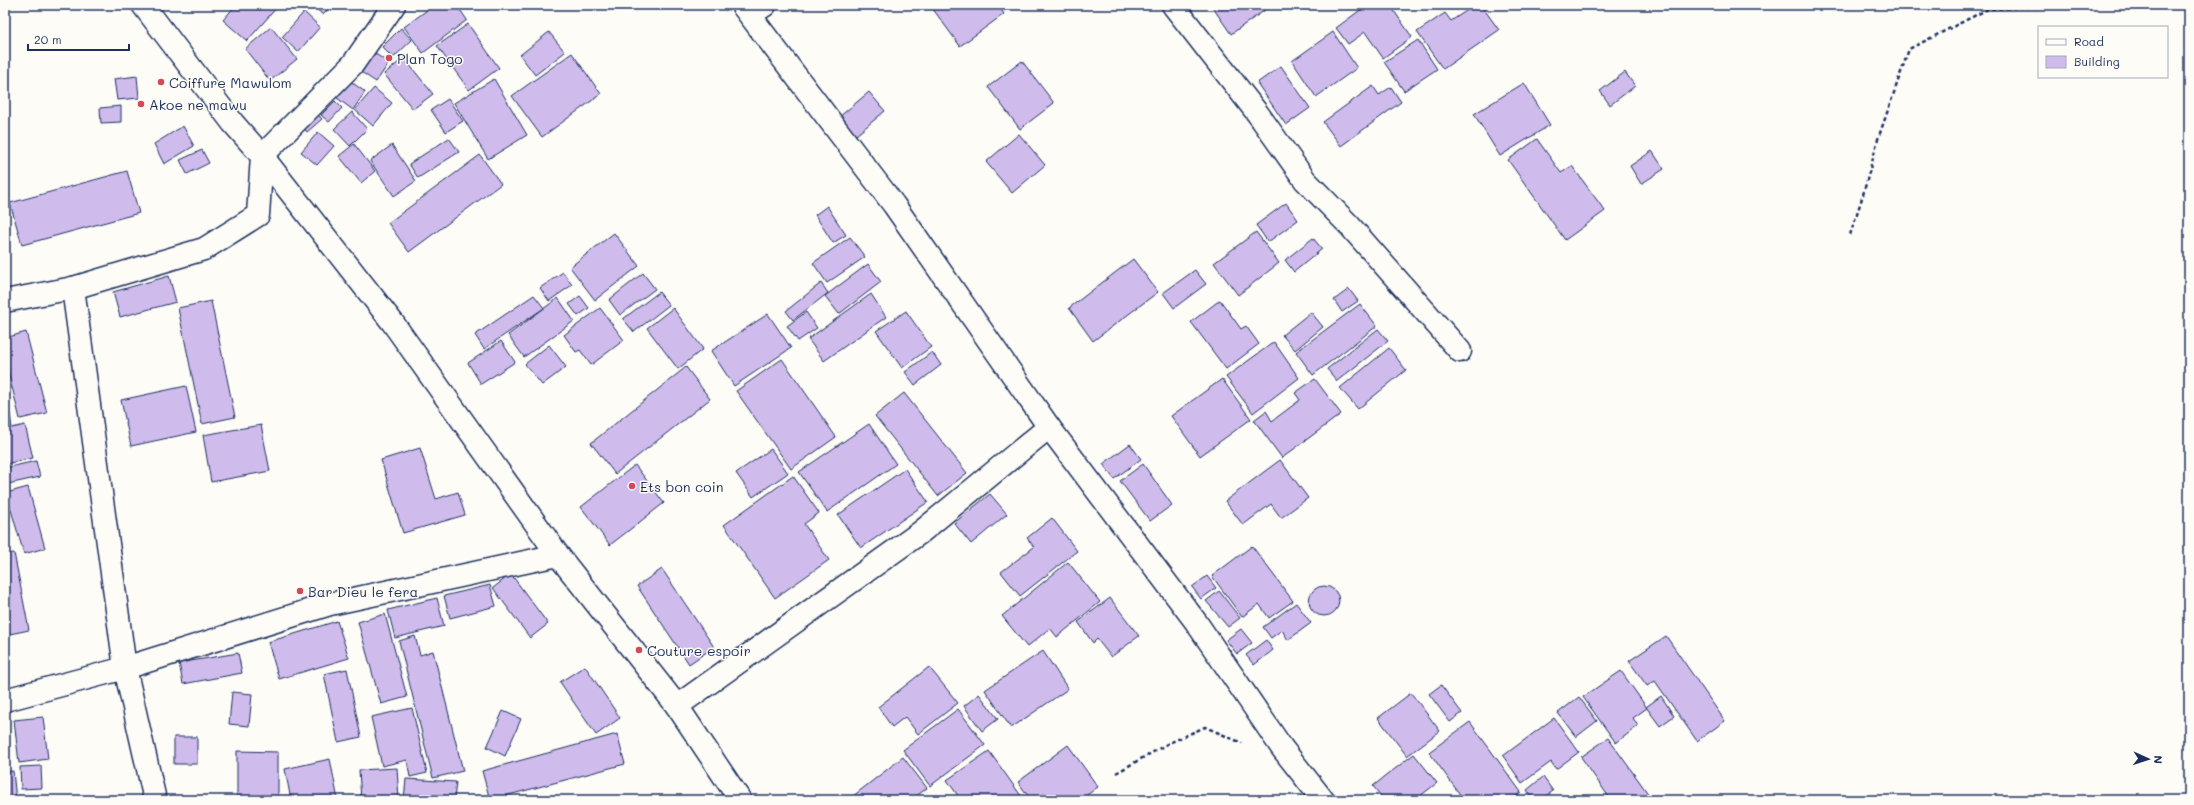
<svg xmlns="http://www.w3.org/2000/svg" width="2194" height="805" viewBox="0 0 2194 805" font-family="Mali,sans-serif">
	<rect width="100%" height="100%" fill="#fdfcf7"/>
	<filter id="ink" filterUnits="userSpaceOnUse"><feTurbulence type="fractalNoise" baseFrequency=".025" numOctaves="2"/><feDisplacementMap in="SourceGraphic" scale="8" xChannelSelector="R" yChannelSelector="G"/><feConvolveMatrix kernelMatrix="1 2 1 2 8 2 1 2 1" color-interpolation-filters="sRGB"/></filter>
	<g filter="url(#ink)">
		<g fill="#cfbcec" stroke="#1b2f5e">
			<polygon points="236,5 279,5 247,41 223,20"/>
			<polygon points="312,5 332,5 323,15"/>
			<polygon points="434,5 457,5 467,20 423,53 404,27"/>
			<polygon points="930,5 998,5 1004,14 960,46"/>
			<polygon points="1211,5 1262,5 1265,10 1231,34"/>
			<polygon points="1367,5 1390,5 1412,37 1383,58 1365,32 1348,44 1336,28"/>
			<polygon points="1475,5 1481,5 1499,30 1443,69 1417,32 1445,13 1451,21"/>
			<polygon points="304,12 320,27 298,52 282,37"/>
			<polygon points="468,24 499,68 469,90 437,46"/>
			<polygon points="271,27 297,59 270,81 245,49"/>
			<polygon points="401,28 412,40 393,58 382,47"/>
			<polygon points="549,32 565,52 535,75 520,55"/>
			<polygon points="1333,32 1357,68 1316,97 1292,61"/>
			<polygon points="1418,40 1437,69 1404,91 1384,62"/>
			<polygon points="374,53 389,63 376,82 361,72"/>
			<polygon points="572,53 601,94 542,137 512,96"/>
			<polygon points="404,58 433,94 413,109 384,74"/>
			<polygon points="1022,61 1054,103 1020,129 988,87"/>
			<polygon points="1281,66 1310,108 1286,125 1257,83"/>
			<polygon points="1625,72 1635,86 1610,105 1600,91"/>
			<polygon points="137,76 139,98 117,100 114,79"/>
			<polygon points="494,79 527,135 488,159 454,103"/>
			<polygon points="349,80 365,92 353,110 337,98"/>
			<polygon points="1524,83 1550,125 1500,156 1474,114"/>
			<polygon points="1373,86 1379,95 1391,87 1401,102 1341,146 1323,122"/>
			<polygon points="374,88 392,103 373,126 355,110"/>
			<polygon points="869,92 885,111 855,136 839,117"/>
			<polygon points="448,99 463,121 446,132 431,110"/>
			<polygon points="335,101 342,108 329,122 321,115"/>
			<polygon points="121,106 121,122 101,123 100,108"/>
			<polygon points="313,109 322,119 307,132 299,123"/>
			<polygon points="352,112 367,129 350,146 334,129"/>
			<polygon points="183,126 194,146 164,164 154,144"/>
			<polygon points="318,132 334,146 317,165 301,152"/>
			<polygon points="1019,134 1045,165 1012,193 986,162"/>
			<polygon points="449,138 459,152 418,178 409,164"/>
			<polygon points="1537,139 1561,173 1572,166 1605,211 1565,240 1508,160"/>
			<polygon points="354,144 375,171 361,183 339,156"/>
			<polygon points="392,145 416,181 394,196 370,161"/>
			<polygon points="202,150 209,163 187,174 180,160"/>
			<polygon points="1652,151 1664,169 1641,184 1630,166"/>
			<polygon points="480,155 501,184 409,252 388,223"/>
			<polygon points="127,171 139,213 22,245 10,203"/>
			<polygon points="1286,203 1298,220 1268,242 1256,225"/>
			<polygon points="827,206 846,235 833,243 815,215"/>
			<polygon points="1256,232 1279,263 1238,295 1214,263"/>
			<polygon points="614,233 639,266 595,300 570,267"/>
			<polygon points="850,237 865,257 827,283 813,263"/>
			<polygon points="1313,238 1322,249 1294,272 1285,260"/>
			<polygon points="1133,259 1158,292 1093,341 1069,308"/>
			<polygon points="868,264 881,282 839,314 825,296"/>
			<polygon points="1195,270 1206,284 1174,308 1163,293"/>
			<polygon points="563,272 572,285 549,301 540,288"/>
			<polygon points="643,273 655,289 620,315 609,300"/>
			<polygon points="169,276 176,302 120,317 113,292"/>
			<polygon points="821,283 828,293 793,320 786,311"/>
			<polygon points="1349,289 1358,301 1342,312 1334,300"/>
			<polygon points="659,292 669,305 634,332 623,319"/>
			<polygon points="871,294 886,317 824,361 808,339"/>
			<polygon points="534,295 544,308 484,349 475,335"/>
			<polygon points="580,296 589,308 578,316 569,304"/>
			<polygon points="558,298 574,321 524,357 508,335"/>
			<polygon points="1220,300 1241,329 1246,326 1259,344 1226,369 1191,322"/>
			<polygon points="211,301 235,417 202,424 178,308"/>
			<polygon points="1360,304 1377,326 1313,375 1296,352"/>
			<polygon points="600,308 624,340 591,365 580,350 576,352 564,335"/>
			<polygon points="673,308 703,349 678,369 647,328"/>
			<polygon points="906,311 931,347 902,368 876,331"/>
			<polygon points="806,312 817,328 798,341 787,326"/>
			<polygon points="1311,312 1323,327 1295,350 1282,335"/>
			<polygon points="768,314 791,348 734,386 711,351"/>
			<polygon points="1378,329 1388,341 1337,381 1327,369"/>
			<polygon points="26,332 47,413 20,419 5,359 5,338"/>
			<polygon points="501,341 515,362 481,384 468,363"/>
			<polygon points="1274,342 1299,378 1253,413 1226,377"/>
			<polygon points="549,345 566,367 542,385 525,364"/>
			<polygon points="1389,348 1406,370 1358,409 1340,388"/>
			<polygon points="932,352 941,365 915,385 905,372"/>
			<polygon points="782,359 836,437 791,469 736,391"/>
			<polygon points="686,367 710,399 615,474 591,443"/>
			<polygon points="1222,379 1251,419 1200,456 1171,416"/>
			<polygon points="1315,379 1341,414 1282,458 1254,420 1266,411 1272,421 1300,400 1295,393"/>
			<polygon points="186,386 196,432 131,446 121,400"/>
			<polygon points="904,393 967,473 938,496 875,416"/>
			<polygon points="10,414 12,428 25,425 33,458 5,464 5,416"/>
			<polygon points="869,424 896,464 827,512 799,472"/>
			<polygon points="261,425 270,471 211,482 203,435"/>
			<polygon points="1130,444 1141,459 1114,479 1103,464"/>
			<polygon points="420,448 436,499 458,492 465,515 403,533 381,460"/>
			<polygon points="771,449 788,473 753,497 736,473"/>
			<polygon points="1280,460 1308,498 1281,518 1271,504 1243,525 1225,501"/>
			<polygon points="36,461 40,477 8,484 5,468"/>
			<polygon points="1143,464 1172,505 1150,521 1120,481"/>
			<polygon points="635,465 664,503 610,545 581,507"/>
			<polygon points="905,469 928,502 861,548 838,515"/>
			<polygon points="793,476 819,513 804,524 829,560 775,598 724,525"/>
			<polygon points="28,487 45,548 24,554 6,493"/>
			<polygon points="990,494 1007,514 971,544 954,523"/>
			<polygon points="1052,518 1077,551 1020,596 1001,572 1034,547 1027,538"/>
			<polygon points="1252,546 1293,601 1269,618 1259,604 1242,617 1212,576"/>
			<polygon points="14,553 29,630 5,635 5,554"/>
			<polygon points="1068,562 1100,602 1057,637 1050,628 1027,647 1002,616"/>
			<polygon points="662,569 714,647 689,664 637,586"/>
			<polygon points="511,574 548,624 530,638 493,588"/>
			<polygon points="1207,576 1216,588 1201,599 1192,587"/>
			<polygon points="490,585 496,606 450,618 444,596"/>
			<circle cx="1324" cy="601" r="15"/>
			<polygon points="1219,591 1240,618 1228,627 1206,601"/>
			<polygon points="437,598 444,626 395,638 388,610"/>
			<polygon points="1110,598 1139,636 1111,657 1097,639 1093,643 1078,622"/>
			<polygon points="1296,603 1311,623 1288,640 1282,630 1271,638 1263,627"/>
			<polygon points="385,614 407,697 381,704 358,622"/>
			<polygon points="337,621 349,658 279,679 268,642"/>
			<polygon points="1241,629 1252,643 1237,654 1226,640"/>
			<polygon points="415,636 420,655 433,651 463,771 433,778 399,641"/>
			<polygon points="1666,636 1725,721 1697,741 1655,681 1647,686 1629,661"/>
			<polygon points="1266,640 1273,650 1254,665 1246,655"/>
			<polygon points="1043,651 1068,689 1011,728 985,690"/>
			<polygon points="238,653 242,673 183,684 179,663"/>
			<polygon points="585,666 620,718 596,735 560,682"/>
			<polygon points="929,667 958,703 918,734 905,717 892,727 878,707"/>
			<polygon points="347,669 361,737 338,742 324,674"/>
			<polygon points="1621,671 1647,708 1633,718 1638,726 1616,743 1583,697"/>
			<polygon points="1441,685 1462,713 1450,722 1429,694"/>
			<polygon points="232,692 252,694 249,726 229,724"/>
			<polygon points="1411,693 1440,731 1407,756 1378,718"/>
			<polygon points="979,694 998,719 982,731 964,706"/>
			<polygon points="1661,696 1674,716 1660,726 1646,707"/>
			<polygon points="1579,697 1597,721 1576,737 1558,713"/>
			<polygon points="412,708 427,773 410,777 407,760 382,766 371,717"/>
			<polygon points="958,709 985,745 930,786 903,750"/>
			<polygon points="503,711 521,719 505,756 487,747"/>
			<polygon points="43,717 48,759 19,763 14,720"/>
			<polygon points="1554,718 1579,752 1556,769 1551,762 1522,783 1503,756"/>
			<polygon points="1470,722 1521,792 1511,800 1464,800 1429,752"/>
			<polygon points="617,734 625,764 490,800 482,771"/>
			<rect x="174" y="737" width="23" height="27"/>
			<polygon points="1608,738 1649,795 1642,800 1611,800 1581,757"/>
			<polygon points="1068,745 1098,787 1080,800 1031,800 1018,782"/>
			<polygon points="237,751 278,752 278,800 237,800"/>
			<polygon points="989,751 1024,800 961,800 947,780"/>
			<polygon points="1414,754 1437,783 1415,800 1384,800 1373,786"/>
			<polygon points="903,757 927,788 911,800 848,800"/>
			<polygon points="330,759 338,800 291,800 285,769"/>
			<polygon points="41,766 42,788 21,789 20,767"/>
			<polygon points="397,768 399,800 361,800 359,770"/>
			<polygon points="13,771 16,800 5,800 5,772"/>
			<polygon points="1543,777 1553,791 1541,800 1534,800 1527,790"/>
			<polygon points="406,779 456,782 454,800 404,800"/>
		</g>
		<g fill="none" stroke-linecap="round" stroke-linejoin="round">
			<g stroke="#1b2f5e" stroke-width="25">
				<g id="minor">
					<polyline points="143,5 233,123 262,156 393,323 558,555 677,706 740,800"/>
					<polyline points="742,5 894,205 1049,427 1196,622 1282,748 1323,800"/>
					<polyline points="1173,5 1258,114 1305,180 1349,225 1460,351"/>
					<polyline points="750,15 765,5"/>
					<polyline points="73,288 125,668 155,800"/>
					<polyline points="5,301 73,288 204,249 258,215 262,156 353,64 394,5"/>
					<polyline points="5,700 125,668 330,604 558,555"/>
					<polyline points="677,706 921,532 1049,427"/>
				</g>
			</g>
			<g stroke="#1b2f5e" stroke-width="2.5" stroke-dasharray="4 3" stroke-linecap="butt">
				<polyline points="1850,235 1863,195 1878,139 1909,49 1988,9 2086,5"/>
				<polyline points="1116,773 1169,743 1205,727 1242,743"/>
			</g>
			<use href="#minor" stroke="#fdfcf7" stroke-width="22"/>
		</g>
	</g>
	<g fill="#d1495b" stroke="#fdfcf7" stroke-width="1.5">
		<circle cx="389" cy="58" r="4"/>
		<circle cx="161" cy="82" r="4"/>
		<circle cx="141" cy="104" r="4"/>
		<circle cx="632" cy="486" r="4"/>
		<circle cx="300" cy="591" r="4"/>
		<circle cx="639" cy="650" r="4"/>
	</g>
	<g text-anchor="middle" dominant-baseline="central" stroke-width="3" stroke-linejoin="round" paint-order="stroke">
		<g font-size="14" fill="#1b2f5e" stroke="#fdfcf7" text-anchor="start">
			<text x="397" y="58">Plan Togo</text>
			<text x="169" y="82">Coiffure Mawulom</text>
			<text x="149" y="104">Akoe ne mawu</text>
			<text x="640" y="486">Ets bon coin</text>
			<text x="308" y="591">Bar Dieu le fera</text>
			<text x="647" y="650">Couture espoir</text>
		</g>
	</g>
	<rect width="2194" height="805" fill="none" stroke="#fdfcf7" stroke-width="20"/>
	<rect x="10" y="10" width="2174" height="785" fill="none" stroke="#1b2f5e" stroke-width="1.5" filter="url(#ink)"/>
	<rect x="2038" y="26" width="130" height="52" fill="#fdfcf7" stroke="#a3aaba"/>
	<rect x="2046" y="39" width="20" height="6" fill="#fdfcf7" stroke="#a3aaba"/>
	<text x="2074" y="46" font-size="12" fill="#1b2f5e">Road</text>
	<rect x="2046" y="56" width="20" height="12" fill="#cfbcec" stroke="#a3aaba"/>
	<text x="2074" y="66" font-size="12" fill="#1b2f5e">Building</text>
	<g transform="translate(2148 759) rotate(93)" stroke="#fdfcf7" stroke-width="3" paint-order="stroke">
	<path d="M0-3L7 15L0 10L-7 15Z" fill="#1b2f5e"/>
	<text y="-6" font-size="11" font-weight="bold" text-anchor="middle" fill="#1b2f5e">N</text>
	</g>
	<path d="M28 44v6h101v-6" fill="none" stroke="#1b2f5e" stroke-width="2"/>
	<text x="34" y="44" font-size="12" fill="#1b2f5e" stroke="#fdfcf7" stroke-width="3" paint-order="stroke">20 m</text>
</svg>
